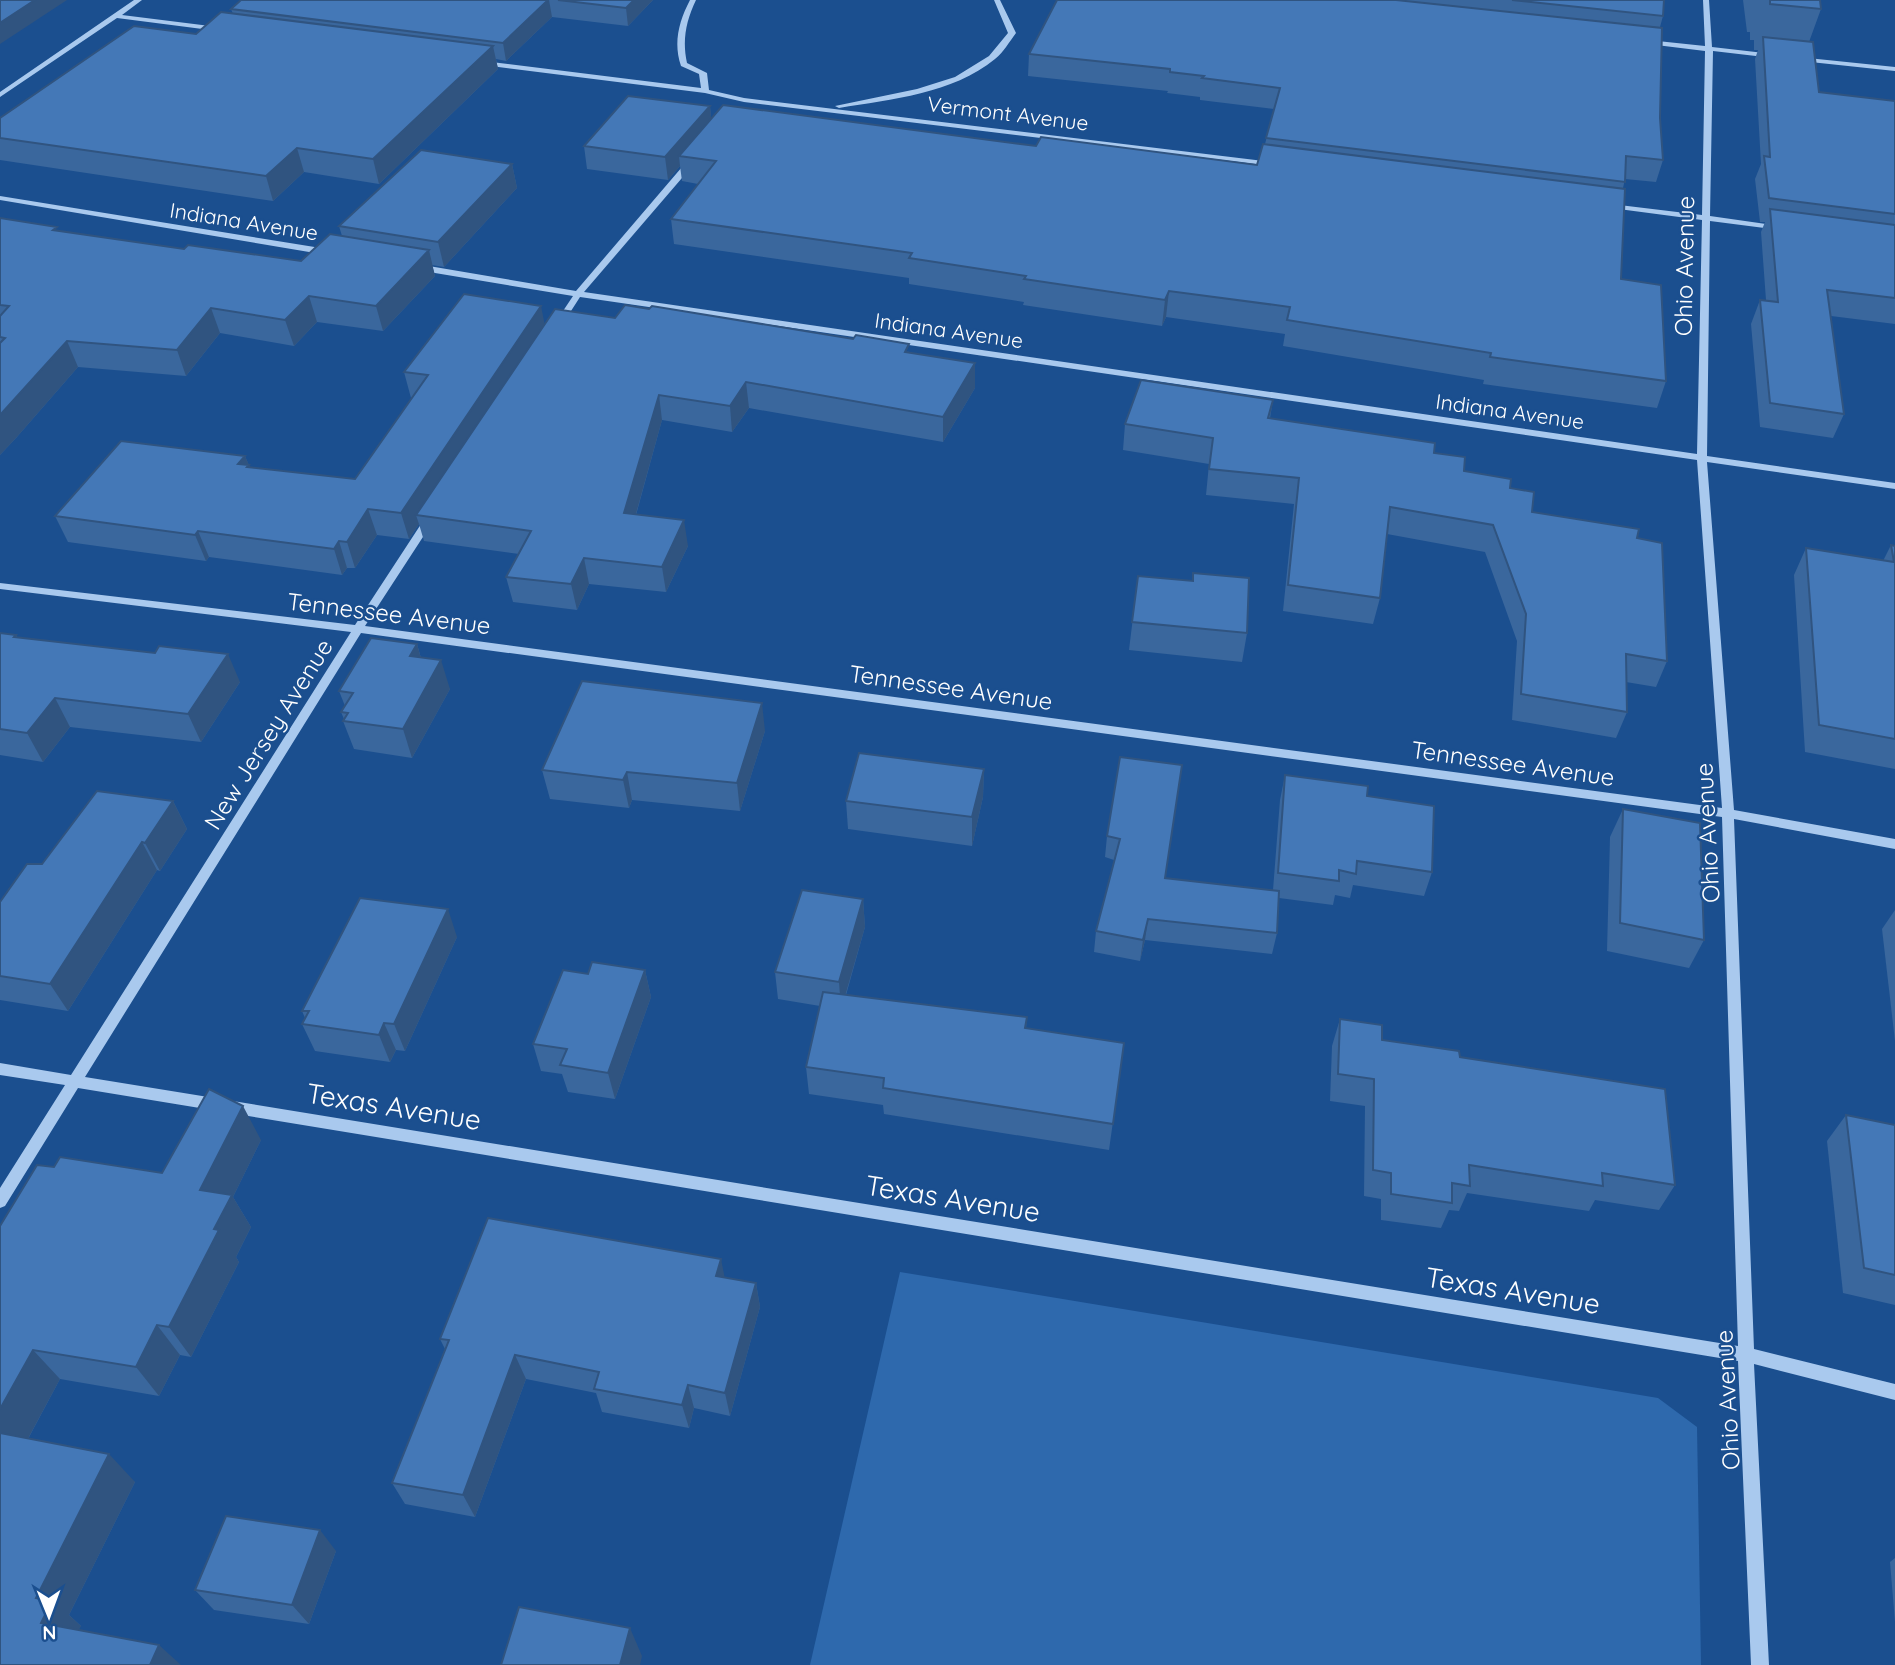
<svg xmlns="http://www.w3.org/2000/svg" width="1895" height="1665" viewBox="0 0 1895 1665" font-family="Quicksand,sans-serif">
	<rect width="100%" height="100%" fill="#1b4f8f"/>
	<polygon fill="#2e69ad" points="900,1272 1658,1398 1697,1427 1701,1665 810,1665"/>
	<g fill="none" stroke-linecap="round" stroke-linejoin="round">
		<g fill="#a9c9ee" fill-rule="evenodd">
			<polygon points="134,0 142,0 122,15 218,27 222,29 218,31 117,18 0,97 0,92"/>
			<path d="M 690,0 L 696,0 C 686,21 682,40 687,63 L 707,73 L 709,90 L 744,98 L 1273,162 L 1277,164 L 1273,166 L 744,102 L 705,93 L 483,65 L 479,63 L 483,61 L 701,88 L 699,74 L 681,66 C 673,43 679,21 690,0 Z"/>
			<path d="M 994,0 L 1000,0 L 1016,33 C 1009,42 1004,52 995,59 C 952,94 892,99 839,108 L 835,106 L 917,89 L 955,77 L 989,56 L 1008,33 Z"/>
			<path d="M 1703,0 L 1709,0 L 1712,47 L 1773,54 L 1777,56 L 1773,58 L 1713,51 L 1710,216 L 1780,226 L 1784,228 L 1780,230 L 1710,221 L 1707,456 L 1895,483 L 1895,489 L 1707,462 L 1734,810 L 1895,839 L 1895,849 L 1734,819 L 1754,1349 L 1895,1384 L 1895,1400 L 1754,1364 L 1769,1665 L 1751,1665 L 1738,1361 L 78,1088 L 5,1206 L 0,1208 L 0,1188 L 65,1085 L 0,1075 L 0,1063 L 71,1075 L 351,632 L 0,589 L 0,583 L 355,625 L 425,518 L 429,517 L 434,520 L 365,626 L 1722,808 L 1697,460 L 580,297 L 562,325 L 559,326 L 555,323 L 573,296 L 417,270 L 413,267 L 417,264 L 576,291 L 688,160 L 691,160 L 695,162 L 694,164 L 584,292 L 1697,454 L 1702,220 L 1611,208 L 1607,206 L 1611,204 L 1702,215 L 1705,51 L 1648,44 L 1644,42 L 1648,40 L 1705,46 ZM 361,633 L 1722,817 L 1738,1346 L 85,1077 Z"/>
			<polygon points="1798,57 1895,67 1895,71 1801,61 1797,59"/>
			<polygon points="0,196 327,249 331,252 327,255 0,200"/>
		</g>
	</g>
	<g fill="#3a679d">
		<polygon points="241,0 653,0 628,26 552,17 506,61 496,59 498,69 379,184 304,172 273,201 0,160 0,138 233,14 231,9"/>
		<polygon points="1057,0 1664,0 1663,16 1660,27 1660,118 1663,160 1656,182 1625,179 1623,188 1621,279 1666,381 1657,408 1483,384 1484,380 1283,346 1285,334 1166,317 1162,326 1023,305 1024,302 909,284 909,278 674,244 671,219 698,184 682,181 680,166 668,180 587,169 584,146 710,106 711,119 1257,165 1265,144 1274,109 1200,100 1200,97 1167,93 1168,91 1028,76 1029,54"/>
		<polygon points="1743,0 1820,0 1821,9 1809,42 1819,92 1895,101 1895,324 1831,316 1844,414 1833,438 1760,427 1751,324 1760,300 1766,300 1761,232 1765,222 1760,222 1755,179 1761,164 1755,59 1758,50 1754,50 1754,40 1750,40 1750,32 1747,32"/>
		<polygon points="512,164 517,188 444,267 432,265 435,276 383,331 317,322 294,346 220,333 186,376 78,367 16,438 0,455 0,218 58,231 184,249 301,261 342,236 339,226"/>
		<polygon points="615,318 910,352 975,388 943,442 749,408 732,432 662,420 636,515 688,546 666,592 589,584 577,610 513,602 506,577 519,554 424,541 419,524 409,539 377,535 355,568 347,568 342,575 209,557 206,561 68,542 55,516 245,456 250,468 355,479 412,398 411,398 404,372 544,324"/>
		<polygon points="1273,400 1270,418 1434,453 1464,471 1510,488 1532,512 1637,538 1667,661 1656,687 1626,682 1627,712 1616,738 1512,720 1517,641 1485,552 1387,534 1380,598 1373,624 1283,611 1294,504 1206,495 1209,464 1123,450 1125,424"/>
		<polygon points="1891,545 1895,546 1895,769 1805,752 1794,575 1806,548 1883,561"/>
		<polygon points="1193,573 1247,633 1242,662 1129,650 1138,576 1192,581"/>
		<polygon points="0,633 16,635 17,637 240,682 201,742 70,727 43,762 0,755"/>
		<polygon points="417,644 421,658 450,689 412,758 354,749 343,721 344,719 341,712 345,706 339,691"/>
		<polygon points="765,731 740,811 632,800 629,808 550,799 542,770"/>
		<polygon points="1120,757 1165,878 1273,890 1280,800 1285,775 1367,796 1432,872 1424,896 1353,885 1350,898 1335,895 1333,905 1279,898 1277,933 1272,954 1145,940 1140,961 1094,952 1096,931 1114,860 1105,857 1107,836"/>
		<polygon points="984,769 983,797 972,846 848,829 846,801"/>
		<polygon points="173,801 187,829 160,871 157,870 68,1011 0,1000 0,902 42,864"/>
		<polygon points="1623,809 1704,940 1689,968 1607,951 1610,837"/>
		<polygon points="863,899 865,927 846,995 1027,1017 1026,1028 1124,1043 1109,1150 884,1114 883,1105 809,1094 806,1067 820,1006 778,999 775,972"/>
		<polygon points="1895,910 1895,1041 1882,929"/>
		<polygon points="457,937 405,1051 396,1050 390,1062 315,1051 302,1024 305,1018 302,1011"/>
		<polygon points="645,970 651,997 615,1099 568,1092 562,1074 541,1071 533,1044 588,974"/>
		<polygon points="1340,1019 1382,1040 1460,1057 1675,1185 1659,1210 1595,1200 1589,1211 1467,1193 1459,1211 1449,1210 1441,1228 1381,1220 1381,1199 1364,1196 1365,1106 1330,1101 1332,1046"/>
		<polygon points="1846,1115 1895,1125 1895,1305 1843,1293 1827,1141"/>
		<polygon points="261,1140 233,1197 251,1227 236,1257 239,1262 191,1357 180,1355 159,1396 60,1379 28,1439 135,1482 69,1615 81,1626 0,1665 0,1226 54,1167 162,1173"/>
		<polygon points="725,1278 756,1283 760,1307 730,1416 694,1408 689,1428 602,1412 596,1393 526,1379 475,1517 405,1504 392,1483 445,1349 440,1339"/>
		<polygon points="336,1551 309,1624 214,1610 195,1590"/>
		<polygon points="1895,1558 1895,1622 1890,1562"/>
	</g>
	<g fill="#305480">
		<polygon points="35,0 67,0 0,44 0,23"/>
		<polygon points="548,0 549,0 552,17 506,61 503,43"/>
		<polygon points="634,0 653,0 628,26 626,8"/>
		<polygon points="493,46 498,69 379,184 373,159"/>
		<polygon points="710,106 712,128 679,156 680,166 668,180 665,157"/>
		<polygon points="297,148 304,172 273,201 266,176"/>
		<polygon points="512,164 517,188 444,267 438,242"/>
		<polygon points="429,250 435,276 383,331 376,306"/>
		<polygon points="1169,291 1166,317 1162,326 1165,300"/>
		<polygon points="309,296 317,322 294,346 285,320"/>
		<polygon points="541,306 546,331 416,515 419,524 409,539 401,513"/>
		<polygon points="211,308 220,333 186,376 177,350"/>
		<polygon points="67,341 78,367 16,438 0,455 0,415"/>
		<polygon points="975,363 975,388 943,442 943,417"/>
		<polygon points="746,382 749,408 732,432 730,406"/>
		<polygon points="659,395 662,420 629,539 624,513"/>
		<polygon points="245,456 249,465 258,491 238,464"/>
		<polygon points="368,509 377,535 355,568 347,542"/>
		<polygon points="684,520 688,546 666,592 662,567"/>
		<polygon points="198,531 209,557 206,561 195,535"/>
		<polygon points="339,541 347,568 342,575 334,549"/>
		<polygon points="584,558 589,584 577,610 571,584"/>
		<polygon points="417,644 425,673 410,656"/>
		<polygon points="228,654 240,682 201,742 188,714"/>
		<polygon points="441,660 450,689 412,758 403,729"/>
		<polygon points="55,698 70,727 43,762 27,733"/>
		<polygon points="762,703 765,731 740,811 737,783"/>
		<polygon points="984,769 983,797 972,846 972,817"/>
		<polygon points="627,772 632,800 629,808 623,780"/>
		<polygon points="173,801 187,829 160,871 145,843"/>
		<polygon points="142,842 157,870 68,1011 50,984"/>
		<polygon points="863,899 865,927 841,1010 839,982"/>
		<polygon points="448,909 457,937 405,1051 394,1024"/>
		<polygon points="1148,919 1145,940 1140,961 1143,940"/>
		<polygon points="645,970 651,997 615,1099 608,1073"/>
		<polygon points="384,1023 396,1050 390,1062 379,1035"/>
		<polygon points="243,1106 261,1140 233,1197 251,1227 236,1257 239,1262 191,1357 169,1327 214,1229 200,1190"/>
		<polygon points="721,1259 726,1284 716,1276"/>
		<polygon points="756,1283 760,1307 730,1416 725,1393"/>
		<polygon points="157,1325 180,1355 159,1396 136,1367"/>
		<polygon points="33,1350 60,1379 17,1459 0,1443 0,1409"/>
		<polygon points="515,1355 526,1379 475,1517 463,1495"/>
		<polygon points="688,1385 694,1408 689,1428 682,1405"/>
		<polygon points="109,1454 135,1482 69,1615 81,1626 70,1647 41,1623 36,1598"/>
		<polygon points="320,1530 336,1551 309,1624 292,1605"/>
		<polygon points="630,1628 642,1656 640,1665 620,1665"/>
		<polygon points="159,1645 181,1665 150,1665"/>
	</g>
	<g fill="#4478b7" stroke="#305480" stroke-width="2">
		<polygon points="0,0 35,0 0,23"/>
		<polygon points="241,0 548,0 503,43 231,9"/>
		<polygon points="558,0 634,0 626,8"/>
		<polygon points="1057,0 1396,0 1662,28 1660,118 1663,160 1626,156 1625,182 1266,138 1280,88 1202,78 1204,76 1170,72 1170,69 1029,54"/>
		<polygon points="1512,0 1664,0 1663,16"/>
		<polygon points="1770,0 1820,0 1821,9 1770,4"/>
		<polygon points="221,12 493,46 373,159 297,148 266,176 0,138 0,118 134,26 196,34"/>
		<polygon points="1763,37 1813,42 1819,92 1895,101 1895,214 1769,198 1764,156 1770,157"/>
		<polygon points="628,96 710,106 665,157 584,146"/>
		<polygon points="723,105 1036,146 1041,137 1257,165 1263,144 1625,189 1621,279 1661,285 1666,381 1490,357 1491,353 1287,320 1290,307 1169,291 1165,300 1024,279 1026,276 909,258 912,253 671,219 716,161 679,156"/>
		<polygon points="421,150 512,164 438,242 339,226"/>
		<polygon points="1770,209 1895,225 1895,298 1827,290 1844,414 1770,403 1760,300 1778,302"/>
		<polygon points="0,218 57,227 53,230 184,249 188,245 301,261 330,234 429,250 376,306 309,296 285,320 211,308 177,350 67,341 0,415 0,343 5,338 0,337 0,316 9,306 0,305"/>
		<polygon points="464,294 541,306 401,513 368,509 347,542 339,541 334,549 198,531 195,535 55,516 121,441 245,456 238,464 249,465 247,467 355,479 428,375 404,372"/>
		<polygon points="625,305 649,309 652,306 853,339 856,335 909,344 905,352 975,363 943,417 746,382 730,406 659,395 624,513 684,520 662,567 584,558 571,584 506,577 531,531 416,515 555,309 615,318"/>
		<polygon points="1141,380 1273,400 1268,418 1435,443 1434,453 1465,457 1464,471 1511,479 1510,488 1534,492 1532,512 1639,529 1637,538 1662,543 1667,661 1626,654 1627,712 1521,694 1526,614 1493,525 1390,507 1380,598 1288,585 1299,478 1209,469 1213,438 1125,424"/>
		<polygon points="1891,545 1895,546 1895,739 1819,725 1806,548 1894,562"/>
		<polygon points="1193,573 1249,578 1247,633 1132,622 1138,576 1193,581"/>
		<polygon points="0,633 16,635 14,637 155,653 159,646 228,654 188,714 55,698 27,733 0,729"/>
		<polygon points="371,638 417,644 410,656 441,660 403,729 343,721 348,713 341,712 353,693 339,691"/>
		<polygon points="582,681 762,703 737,783 627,772 623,780 542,770"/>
		<polygon points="859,753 984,769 972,817 846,801"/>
		<polygon points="1120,757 1182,765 1165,878 1279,891 1277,933 1148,919 1143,940 1096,931 1120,839 1107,836"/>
		<polygon points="1285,775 1368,786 1367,796 1434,806 1432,872 1357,861 1356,874 1339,870 1339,881 1278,873"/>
		<polygon points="97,791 173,801 145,843 142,842 50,984 0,976 0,902 27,864 42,864"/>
		<polygon points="1623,809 1700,823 1704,940 1620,923"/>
		<polygon points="802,890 863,899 839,982 775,972"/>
		<polygon points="360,898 448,909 394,1024 384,1023 379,1035 302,1024 309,1011 302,1011"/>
		<polygon points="592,962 645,970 608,1073 560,1065 567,1049 533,1044 563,970 588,974"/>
		<polygon points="823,992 1027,1017 1025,1028 1124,1043 1113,1124 883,1088 884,1078 806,1067"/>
		<polygon points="1340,1019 1382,1025 1382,1040 1459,1051 1460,1057 1665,1089 1675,1185 1602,1173 1603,1186 1469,1165 1470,1186 1452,1183 1452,1203 1391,1194 1391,1173 1373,1170 1374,1079 1338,1074"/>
		<polygon points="209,1089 243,1106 200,1190 232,1195 214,1229 219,1230 169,1327 157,1325 136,1367 33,1350 0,1409 0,1226 37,1165 54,1167 60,1157 162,1173"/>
		<polygon points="1846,1115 1895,1125 1895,1275 1864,1268"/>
		<polygon points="488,1218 721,1259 716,1276 756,1283 725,1393 688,1385 682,1405 594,1389 599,1372 515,1355 463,1495 392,1483 449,1340 440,1339"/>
		<polygon points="0,1433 109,1454 36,1598 52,1601 41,1623 159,1645 150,1665 0,1665"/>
		<polygon points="226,1516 320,1530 292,1605 195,1590"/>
		<polygon points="519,1607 630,1628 620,1665 501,1665"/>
	</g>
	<g text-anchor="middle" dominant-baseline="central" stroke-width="5" stroke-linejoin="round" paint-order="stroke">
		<g font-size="21" fill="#fff" stroke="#1b4f8f">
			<text transform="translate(1008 113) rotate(7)">Vermont Avenue</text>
			<text transform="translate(244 221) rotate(9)">Indiana Avenue</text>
			<text transform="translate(949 330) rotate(8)">Indiana Avenue</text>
			<text transform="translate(1510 411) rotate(8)">Indiana Avenue</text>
		</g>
		<g font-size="24" fill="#fff" stroke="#1b4f8f">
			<text transform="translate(1684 266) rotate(-89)">Ohio Avenue</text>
			<text transform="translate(389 613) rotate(7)">Tennessee Avenue</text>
			<text transform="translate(951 687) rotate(8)">Tennessee Avenue</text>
			<text transform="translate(268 734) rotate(-58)">New Jersey Avenue</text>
			<text transform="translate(1513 763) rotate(8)">Tennessee Avenue</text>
			<text transform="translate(1707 833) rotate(-93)">Ohio Avenue</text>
			<text transform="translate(1727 1400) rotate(-93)">Ohio Avenue</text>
		</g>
		<g font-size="28" fill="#fff" stroke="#1b4f8f">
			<text transform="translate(394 1106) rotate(9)">Texas Avenue</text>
			<text transform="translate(953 1198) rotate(9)">Texas Avenue</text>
			<text transform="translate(1513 1290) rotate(9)">Texas Avenue</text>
		</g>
	</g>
	<g transform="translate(49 1616) rotate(179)" stroke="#1b4f8f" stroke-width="5" paint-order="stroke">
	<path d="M0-5L12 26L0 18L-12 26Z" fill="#ffffff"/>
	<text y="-10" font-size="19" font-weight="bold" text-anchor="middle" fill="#ffffff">N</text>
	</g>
</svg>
